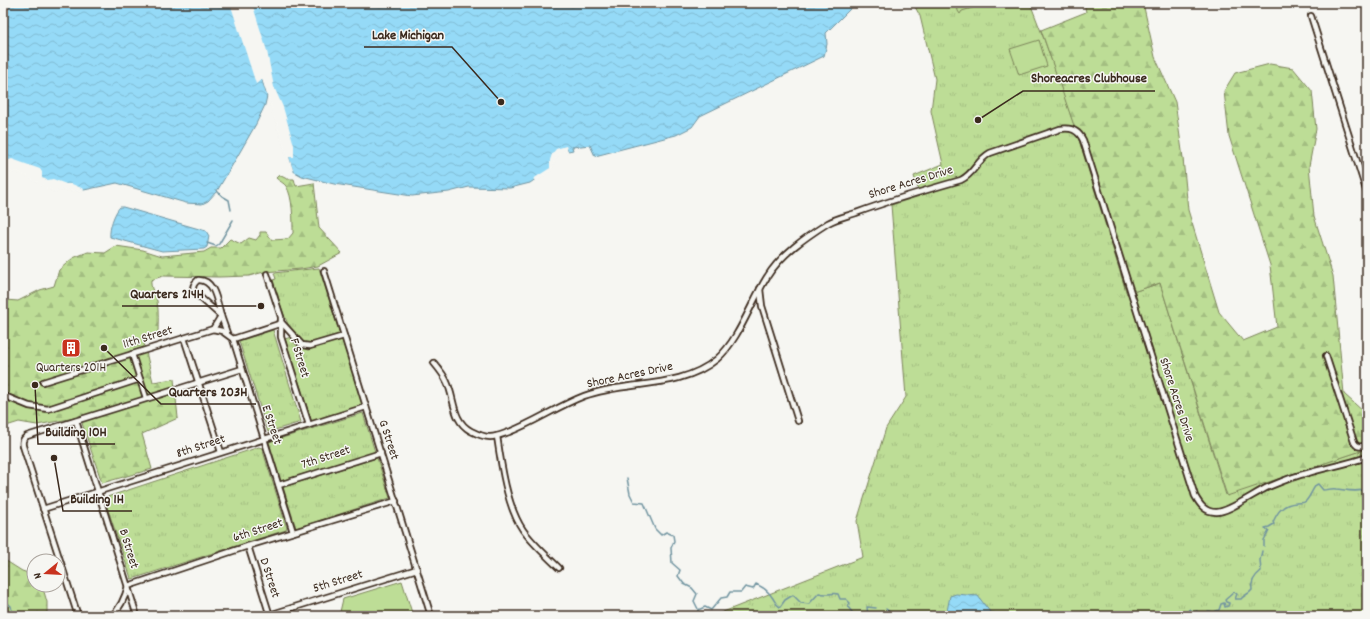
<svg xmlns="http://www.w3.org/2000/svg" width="1370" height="619" viewBox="0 0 1370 619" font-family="Dekko,sans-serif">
	<defs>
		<pattern id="grass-tufts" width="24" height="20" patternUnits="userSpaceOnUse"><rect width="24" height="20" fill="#bddd96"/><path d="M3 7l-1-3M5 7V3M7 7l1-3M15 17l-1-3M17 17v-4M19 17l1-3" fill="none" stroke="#a3be81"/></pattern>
		<pattern id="forest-firs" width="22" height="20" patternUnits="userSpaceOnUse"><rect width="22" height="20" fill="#bddd96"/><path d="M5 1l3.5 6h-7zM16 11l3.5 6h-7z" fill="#a3be81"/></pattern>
		<pattern id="water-waves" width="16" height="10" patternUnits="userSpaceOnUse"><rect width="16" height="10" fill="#95daf7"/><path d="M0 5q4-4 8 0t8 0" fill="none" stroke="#81bbd3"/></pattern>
	</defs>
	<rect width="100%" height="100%" fill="#f6f6f2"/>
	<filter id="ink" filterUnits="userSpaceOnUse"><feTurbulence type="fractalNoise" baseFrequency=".025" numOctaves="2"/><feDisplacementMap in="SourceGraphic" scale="8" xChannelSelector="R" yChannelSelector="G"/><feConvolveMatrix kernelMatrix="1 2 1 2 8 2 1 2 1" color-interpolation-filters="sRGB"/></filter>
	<g filter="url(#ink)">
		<g fill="url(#grass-tufts)" stroke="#7c845a">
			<path d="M 913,3 L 1030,3 C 1068,98 1097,196 1127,294 L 1160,283 L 1226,495 L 1367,449 L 1367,616 L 713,616 L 863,557 L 857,521 L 886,428 L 906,397 L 891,205 L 920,196 L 914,176 L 943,164 L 931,111 L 935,79 L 920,16 Z"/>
			<path d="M 319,268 L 340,334 C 331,337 320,342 310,344 C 289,346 278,295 273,280 L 276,279 L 274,273 Z"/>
			<polygon points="273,330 301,422 268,432 239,341"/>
			<polygon points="291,337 299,347 308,350 342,339 363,406 312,422 285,339"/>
			<polygon points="363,413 375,452 281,481 269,442"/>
			<polygon points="259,447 262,448 287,528 286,530 132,579 131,578 104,498"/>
			<polygon points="377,458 390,498 296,528 283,487"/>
		</g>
		<g fill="url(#forest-firs)" stroke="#7c845a">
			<polygon points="1084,3 1143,3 1155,57 1175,102 1183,158 1188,210 1219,312 1243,341 1277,327 1270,265 1229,136 1224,91 1235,73 1270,64 1293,68 1312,91 1316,129 1309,166 1314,216 1333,276 1344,394 1365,413 1367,412 1367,449 1227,496 1160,283 1127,294 1079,140 1041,30 1086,12"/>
			<path d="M 279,175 L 287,179 L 294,179 L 296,186 L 314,183 L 319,228 L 342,253 L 318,266 L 301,269 L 264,272 L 249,276 L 219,277 L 163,276 L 151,280 C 150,288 155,294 157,301 C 159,312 158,323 158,334 L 143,339 L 153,382 L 174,379 L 178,418 L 142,434 L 152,469 L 102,483 L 80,417 L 37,425 L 19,422 L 3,427 L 3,301 L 5,300 L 18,301 L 40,290 L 54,286 L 59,270 L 73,258 L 88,252 L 105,253 L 116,246 L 143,250 L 162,256 L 204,252 L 211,248 L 221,248 L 230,239 L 241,244 L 249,238 L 256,240 L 260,235 L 260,232 L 266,232 L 272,240 L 288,239 L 293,233 C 293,221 293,196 286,186 C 284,183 279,181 276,178 Z"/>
			<polygon points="3,559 22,571 34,575 34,585 42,585 47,602 47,616 3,616"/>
		</g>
		<g fill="#bddd96" stroke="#7c845a">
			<polygon points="955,3 990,3 991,5 987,6 985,4 962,11 960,14 958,11 957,5"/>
			<polygon points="1039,40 1047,66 1019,75 1010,49"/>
			<polygon points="402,581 413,616 339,616 343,599"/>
		</g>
		<g fill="url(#water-waves)" stroke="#7194a0">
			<polygon points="3,3 859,3 853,6 826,33 827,44 824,56 700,116 692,127 676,135 595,156 590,145 572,147 573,150 568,151 567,148 555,154 550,169 530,183 510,188 469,187 449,192 412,196 334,184 302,176 293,171 246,18 243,19 267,96 265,105 256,124 233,164 217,191 208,201 202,204 186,203 117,183 84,190 74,189 15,170 3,173"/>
			<path d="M 120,207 L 123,207 L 206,231 L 209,236 L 207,247 L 204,249 L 162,251 L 110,237 C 109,229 114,213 120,207 Z"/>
			<polygon points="956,594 978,596 990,612 995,613 995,616 946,616 950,596"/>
		</g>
		<g fill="#f6f6f2">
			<polygon points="230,3 252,3 267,51 274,87 283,107 294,145 294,157 289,157 294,173 292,173 262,79 256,84"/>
			<polygon points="566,146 569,153 567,153 566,151 557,156 552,170 536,181 533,179 550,168 550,160 552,154 556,149"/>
			<polygon points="12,159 40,169 42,172 42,178 48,180 53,179 66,184 72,184 84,189 83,191 79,192 65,190 55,192 47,189 22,174 15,172 4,175 3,162"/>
		</g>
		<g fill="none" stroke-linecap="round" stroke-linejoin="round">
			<g stroke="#7194a0" stroke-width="1.5">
				<polyline points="216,190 222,196 229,200 231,210"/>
				<polyline points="207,243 216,246 219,244 233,220"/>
				<polyline points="627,478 630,494 634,502 644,503 655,529 661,535 666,532 673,535 674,541 671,548 672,563 680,570 678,576 684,584 692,588 697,594 694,601 698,609"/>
				<path d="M 1264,546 L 1264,540 L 1269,531 L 1265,528 L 1269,527 L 1274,524 L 1273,522 C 1278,511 1283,504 1296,503 C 1300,502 1303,504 1306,501 C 1310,497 1312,490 1316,485 L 1318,484 L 1323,490 C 1327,490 1332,488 1336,489 C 1346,490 1357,493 1367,489"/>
				<polyline points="3,599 11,606 13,616"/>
				<polyline points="886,609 895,616"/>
				<path d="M 1208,611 L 1214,612 L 1219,610 L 1221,604 L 1224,603 L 1225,607 L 1228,606 L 1229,603 L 1226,602 L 1225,600 L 1234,592 L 1237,594 L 1235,599 L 1241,599 C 1244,595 1249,594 1252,590 C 1250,582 1256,575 1261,571 L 1260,560 L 1262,551"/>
				<path d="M 697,616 L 698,610 L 705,607 L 711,610 L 721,598 L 727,597 L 730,592 L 741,592 L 745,587 L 753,589 L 756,584 C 763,587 768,591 772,597 C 775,601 775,604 780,607 L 785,600 L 793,595 L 801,603 L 809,604 L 819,593 C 828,596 832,592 838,594 L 840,599 L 846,599 L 850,603 L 848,607 L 855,616"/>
				<polyline points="868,616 867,607 876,608"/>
				<polyline points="1189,616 1188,613 1190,609 1193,613 1197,611"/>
			</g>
			<g stroke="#3b2a1e" stroke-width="8">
				<g id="street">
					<polyline points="1311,16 1367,193"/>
					<polyline points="324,271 431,616"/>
					<polyline points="267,274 281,317 281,337 309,425"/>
					<path d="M 198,280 C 215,279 217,303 221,316 L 194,292 C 192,287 193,284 198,280 Z"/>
					<polyline points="760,289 762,306 798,421"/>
					<polyline points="221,316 227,333"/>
					<polyline points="213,329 221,316"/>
					<polyline points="184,338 221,452"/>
					<polyline points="233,339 282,323 302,345 310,346 344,336"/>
					<polyline points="132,354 146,398"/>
					<path d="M 1326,356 L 1354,442 C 1357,448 1361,447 1367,445"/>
					<path d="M 434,363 C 439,369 444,375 447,382 C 455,399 452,421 471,431 C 477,434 484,437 490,437 C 497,437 503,434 509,432 C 535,422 558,406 584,396 C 627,380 680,390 717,359 C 739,340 751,302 767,277 C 781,254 806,237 828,223 C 837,218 847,216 856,213 C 891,200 926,190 961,180 C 975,173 976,161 990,153 L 1060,129 C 1071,127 1078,130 1083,140 L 1195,496 C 1200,505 1205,512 1216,512 C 1227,513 1255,493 1268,487 C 1280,482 1294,476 1308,473 C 1328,467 1348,464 1367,457"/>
					<polyline points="43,382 213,329 222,331 233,339 293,532"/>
					<polyline points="3,396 7,397 29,406 48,409 140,379"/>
					<polyline points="76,421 137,616"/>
					<path d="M 497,436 C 501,464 507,507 523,530 C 533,544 547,556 559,568"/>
					<polyline points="279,485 381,453"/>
					<polyline points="43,509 366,407"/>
					<polyline points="248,546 270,616"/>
					<path d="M 78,616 L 23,446 C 22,441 23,439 27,436 L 242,369"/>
					<path d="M 112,616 C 121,607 125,598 128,586 L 248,546 L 396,501"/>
					<polyline points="266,616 417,569"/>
				</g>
			</g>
			<use href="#street" stroke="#f6f6f2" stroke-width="4.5"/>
		</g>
	</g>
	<defs>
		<g id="building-square" transform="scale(1)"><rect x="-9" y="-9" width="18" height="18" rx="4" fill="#c8321e" stroke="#f6f6f2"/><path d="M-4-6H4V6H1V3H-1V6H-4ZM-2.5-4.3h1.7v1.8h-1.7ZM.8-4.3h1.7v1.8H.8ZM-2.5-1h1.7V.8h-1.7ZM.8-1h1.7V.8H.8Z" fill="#fff"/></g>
	</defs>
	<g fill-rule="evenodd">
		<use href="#building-square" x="71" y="348"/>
	</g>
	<g text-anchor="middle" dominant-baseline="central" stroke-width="3" stroke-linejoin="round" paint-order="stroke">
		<g font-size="13" fill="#3b2a1e" stroke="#f6f6f2">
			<text transform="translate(911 183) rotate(-17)">Shore Acres Drive</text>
			<text transform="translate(148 338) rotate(-17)">11th Street</text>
			<text transform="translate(299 358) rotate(73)">F Street</text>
			<text transform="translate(630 376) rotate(-12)">Shore Acres Drive</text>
			<text transform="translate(1176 400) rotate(72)">Shore Acres Drive</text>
			<text transform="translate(271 425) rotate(72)">E Street</text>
			<text transform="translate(388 440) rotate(72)">G Street</text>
			<text transform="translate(201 447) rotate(-18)">8th Street</text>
			<text transform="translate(326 458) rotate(-18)">7th Street</text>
			<text transform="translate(258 531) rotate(-18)">6th Street</text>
			<text transform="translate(128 549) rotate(73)">B Street</text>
			<text transform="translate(269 578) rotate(72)">D Street</text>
			<text transform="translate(338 582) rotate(-17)">5th Street</text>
		</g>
		<g font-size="13" fill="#3b2a1e" stroke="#f6f6f2">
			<text x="71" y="368">Quarters 201H</text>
		</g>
	</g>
	<path fill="none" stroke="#3b2a1e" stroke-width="1.5" d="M501 102L452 47H364M978 120L1023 91H1155M261 306L212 306H122M104 348L161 404H256M35 385L38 444H115M54 458L63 511H132"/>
	<g fill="#3b2a1e" stroke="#f6f6f2" stroke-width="1.5">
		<circle cx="501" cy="102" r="4"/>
		<circle cx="978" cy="120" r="4"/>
		<circle cx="261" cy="306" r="4"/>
		<circle cx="104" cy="348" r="4"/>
		<circle cx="35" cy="385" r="4"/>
		<circle cx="54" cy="458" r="4"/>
	</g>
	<g font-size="14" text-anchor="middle" font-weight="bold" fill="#3b2a1e" stroke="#f6f6f2" stroke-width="3" stroke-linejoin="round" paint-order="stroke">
		<text x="408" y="39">Lake Michigan</text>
		<text x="1089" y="82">Shoreacres Clubhouse</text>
		<text x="167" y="298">Quarters 214H</text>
		<text x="208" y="396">Quarters 203H</text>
		<text x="76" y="436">Building 10H</text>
		<text x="97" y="503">Building 1H</text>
	</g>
	<rect width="1370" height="619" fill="none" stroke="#f6f6f2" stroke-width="16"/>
	<rect x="8" y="8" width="1354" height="603" fill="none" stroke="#3b2a1e" stroke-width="1.5" filter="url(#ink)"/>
	<g transform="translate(46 573) rotate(252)"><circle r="19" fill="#f6f6f2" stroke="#aba49d"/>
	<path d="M0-3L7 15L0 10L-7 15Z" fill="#c8321e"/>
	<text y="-6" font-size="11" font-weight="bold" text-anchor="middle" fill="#3b2a1e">N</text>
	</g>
</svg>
